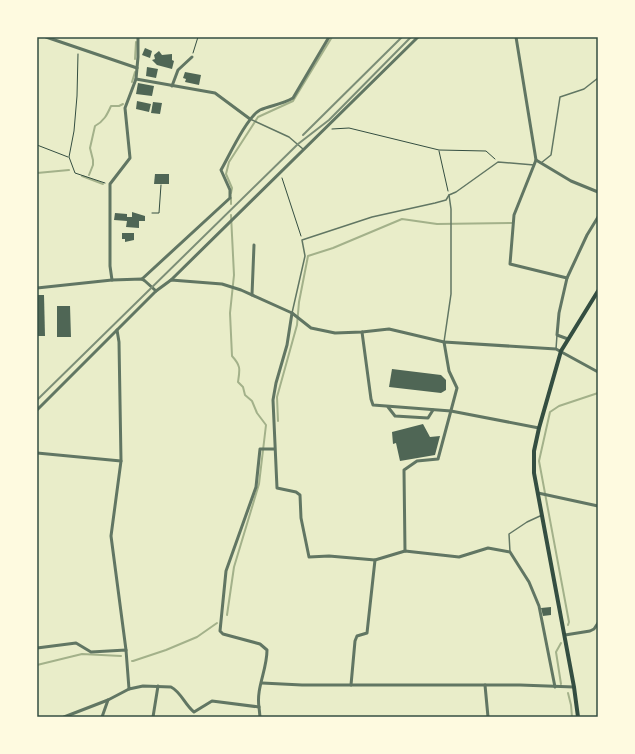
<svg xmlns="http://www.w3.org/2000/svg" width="635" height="754" viewBox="0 0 635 754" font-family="'Libre Baskerville',serif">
	<rect width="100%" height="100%" fill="#e9edc9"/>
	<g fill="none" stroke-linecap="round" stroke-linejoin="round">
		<g stroke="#a3b18a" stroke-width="2">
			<polyline points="135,59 136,42"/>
			<polyline points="132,82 135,72"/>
			<polyline points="37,173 69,170"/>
			<path d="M 89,175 L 93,165 L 93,160 L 90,148 L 95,126 C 104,121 107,115 111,106 L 119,106 L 123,104"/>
			<polyline points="82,176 103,184"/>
			<polyline points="231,193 232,188 226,174 229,162 258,117 293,101 332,37"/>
			<polyline points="231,204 231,198"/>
			<polyline points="278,421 277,397 297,325 299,302 308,256 333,248 402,219 437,224 513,223"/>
			<path d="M 227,615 L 234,567 L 259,484 L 266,425 L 257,413 L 252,401 L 245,395 L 243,387 L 238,382 C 240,369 241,366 232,356 L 230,313 L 234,275 L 231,215"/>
			<polyline points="568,625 569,622 539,461 550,412 559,406 598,393"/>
			<polyline points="561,643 556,652 561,684"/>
			<polyline points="132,661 133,661 166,650 197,637 217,623"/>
			<polyline points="37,665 82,654 121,656"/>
			<polyline points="568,693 571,705 572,717"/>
		</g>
	</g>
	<g fill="#4f6655">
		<polygon points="145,48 152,51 150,58 142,55"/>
		<polygon points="159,51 162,55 172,54 172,60 174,61 172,69 157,65 152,60 155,59 154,55"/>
		<polygon points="147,67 158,69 156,78 146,76"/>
		<polygon points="185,72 201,75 199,85 185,82 186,79 183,78"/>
		<polygon points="138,83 154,86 152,96 136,94"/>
		<polygon points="137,101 151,104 149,112 136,109"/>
		<polygon points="153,102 162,103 160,114 151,113"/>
		<polygon points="155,174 169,174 169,184 154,184"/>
		<polygon points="132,212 145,216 145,221 139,221 139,228 126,227 127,221 114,220 115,213 127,214 127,217 132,217"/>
		<polygon points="122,233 134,233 134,240 125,242 125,239 122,239"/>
		<polygon points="37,295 44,295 45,336 37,336"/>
		<polygon points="57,306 70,306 71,337 57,337"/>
		<polygon points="392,369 441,375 446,380 446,390 441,393 389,387"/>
		<polygon points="423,424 430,437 440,436 435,455 400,461 396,443 393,444 392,432"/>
		<polygon points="551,607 551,615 543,616 541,608"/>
	</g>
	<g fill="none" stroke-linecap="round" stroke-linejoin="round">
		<g stroke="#344e41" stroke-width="1">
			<polyline points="193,53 198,37"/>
			<polyline points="78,54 77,96 74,131 69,157 75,173 105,183"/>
			<polyline points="332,129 349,128 439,150 486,151 495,159"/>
			<polyline points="37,145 68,157"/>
			<polyline points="439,151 448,191"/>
			<polyline points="282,178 301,236"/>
			<polyline points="152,213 159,213 161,185"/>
		</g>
		<g stroke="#617663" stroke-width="1.5">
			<polyline points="250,119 289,137 303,149"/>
			<polyline points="541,163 551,155 560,97 584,89 598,78"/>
			<polyline points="292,313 305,256 302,240 372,217 435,203 446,200 449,195 456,192 498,162 534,165"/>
			<polyline points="444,342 451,294 451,209 449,195"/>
			<polyline points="556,349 557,335"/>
			<polyline points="510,552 509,534 527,522 540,516"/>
		</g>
		<g stroke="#617663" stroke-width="3">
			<polyline points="46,37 137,68"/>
			<polyline points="516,37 536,160 514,215 510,264 567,278"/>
			<polyline points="136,79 215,93 250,119"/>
			<polyline points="172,86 178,70 192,57"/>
			<polyline points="536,160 571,181 598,192"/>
			<path d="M 142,279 L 230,198 L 230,190 L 221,170 C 229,156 247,117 260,110 C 271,105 281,105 293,98 L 329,37"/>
			<polyline points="112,280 110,266 110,184 130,158 125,108 136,79 138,57 138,37"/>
			<polyline points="171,280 418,37"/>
			<polyline points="37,288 112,280 142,279 145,281 156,291"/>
			<polyline points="252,295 254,245"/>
			<polyline points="292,313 287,345 276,383 273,400 277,488 296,492 300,495 301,518 309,557 329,556 375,560 405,551 459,557 488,548 510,552 529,582 539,606 555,687"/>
			<polyline points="117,330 119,342 121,461 111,536 126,650"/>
			<polyline points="362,332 371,399 373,405 451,411 539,428"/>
			<polyline points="568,339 557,335 559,313 567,278 587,235 598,217"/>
			<polyline points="388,407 395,416 428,418 433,410"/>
			<polyline points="37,410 156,291 171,280 222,284 241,290 292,313 311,328 335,333 362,332 389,329 444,342"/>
			<polyline points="37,453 121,461"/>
			<polyline points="538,493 598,506"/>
			<polyline points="405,551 404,470 417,461 438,459 457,388 449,371 444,342 556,349 598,372"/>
			<polyline points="565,635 590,631 594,629 598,623"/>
			<path d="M 37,648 L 76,643 L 91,652 L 126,650 L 129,689 L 143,686 L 171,687 C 181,692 185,705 194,712 L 212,701 L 259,707 C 256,688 267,670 267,650 L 260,644 L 223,634 L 220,631 L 226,571 L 256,487 L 260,449 L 274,449"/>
			<polyline points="262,683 302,685 520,685 574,687"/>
			<polyline points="351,685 355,641 357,636 367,633 375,560"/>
			<polyline points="485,685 488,717"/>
			<polyline points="259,707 260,717"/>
			<polyline points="64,717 108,700 129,689"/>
			<polyline points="102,717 108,700"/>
			<polyline points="153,717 158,686"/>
		</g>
		<polyline stroke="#344e41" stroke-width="4" points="578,717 574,687 534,473 534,451 539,428 561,351 598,291"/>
		<g stroke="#7c8e77" stroke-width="2">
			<polyline points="303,135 402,37"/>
			<polyline points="37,400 298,144 329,120 411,37"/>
		</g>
	</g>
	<rect width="635" height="754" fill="none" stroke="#fefae0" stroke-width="76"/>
	<rect x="38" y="38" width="559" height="678" fill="none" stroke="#344e41" stroke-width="1.5"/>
</svg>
